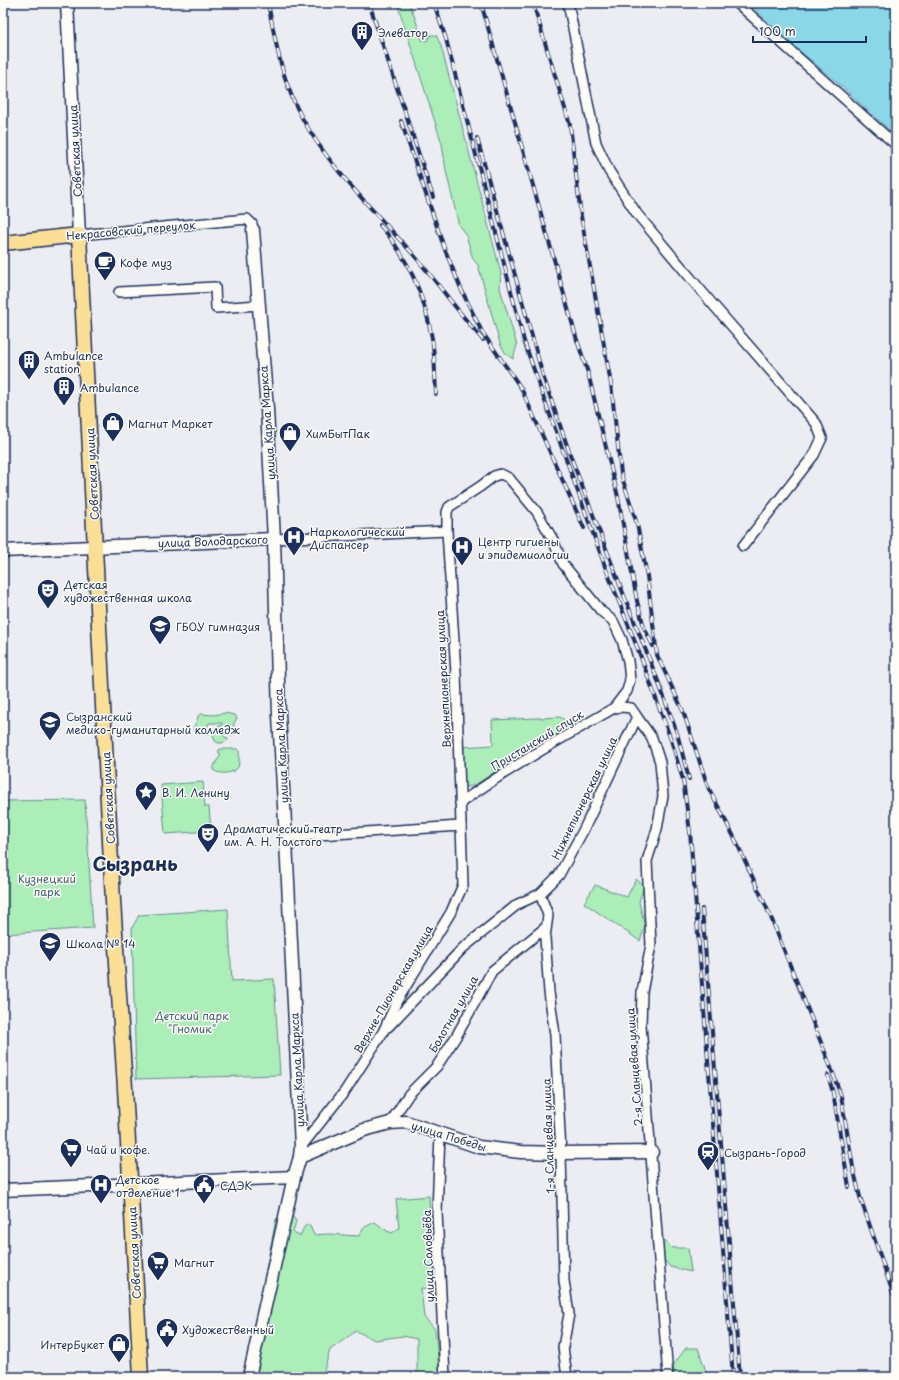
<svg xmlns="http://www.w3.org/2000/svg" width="899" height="1380" viewBox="0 0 899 1380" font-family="'Playpen Sans',sans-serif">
	<rect width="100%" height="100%" fill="#ecedf3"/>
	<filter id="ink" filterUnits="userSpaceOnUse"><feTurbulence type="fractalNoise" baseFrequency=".025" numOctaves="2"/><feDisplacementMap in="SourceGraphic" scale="8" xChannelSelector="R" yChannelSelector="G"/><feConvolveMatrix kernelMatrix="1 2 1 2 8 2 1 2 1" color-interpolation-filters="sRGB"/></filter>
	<g filter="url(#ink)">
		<g fill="#abeeb8" stroke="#638e8b">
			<polygon points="397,3 409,3 415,18 422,40 427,41 430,35 436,35 441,46 501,273 500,288 517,345 513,359 506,354 500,344 478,265 473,259 466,235 459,226 446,171 442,144"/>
			<path d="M 225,713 L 235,715 L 237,718 L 233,725 L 238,730 L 238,733 L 232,735 L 223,732 L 222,734 L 225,737 L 228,738 L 228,740 L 222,743 L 218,743 L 215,741 L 213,735 L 216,727 L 222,725 L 222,723 L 209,723 L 207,727 L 210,730 L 209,734 L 197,734 L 194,731 C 192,726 198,722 198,716 L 201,714 L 213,715 Z"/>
			<polygon points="560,717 565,720 565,726 558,736 545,738 480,782 469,787 463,786 461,747 493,745 492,720"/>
			<path d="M 220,749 L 237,749 L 239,750 C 239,755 240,762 238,767 C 234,774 219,775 213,770 L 215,764 L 220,756 L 220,753 L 218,752 Z"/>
			<polygon points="203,782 205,807 209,807 211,831 165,834 161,785"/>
			<polygon points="85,800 93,928 3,934 3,801"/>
			<polygon points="636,879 644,886 639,902 645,926 640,941 584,903 595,885 627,897"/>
			<polygon points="228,909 232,981 274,979 280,1075 136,1079 132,928 139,915"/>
			<polygon points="429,1196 432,1258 440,1263 438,1290 421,1288 424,1317 435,1329 440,1377 417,1377 417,1339 403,1336 375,1340 356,1331 330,1350 322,1377 244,1377 247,1355 255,1349 265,1294 262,1290 276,1219 290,1213 296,1221 293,1233 300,1236 304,1227 309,1224 314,1235 328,1234 359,1236 363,1228 375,1222 387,1231 392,1233 399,1228 396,1199"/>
			<polygon points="654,1231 672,1248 688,1248 691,1272 670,1267 653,1246"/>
			<polygon points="686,1348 698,1348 708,1377 673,1377 674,1364"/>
		</g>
		<polygon fill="#89d7e7" stroke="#5d94b0" points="749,3 896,3 896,136 839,84 778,33"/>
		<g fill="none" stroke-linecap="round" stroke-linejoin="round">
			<g stroke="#1b2f5e" stroke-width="12">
				<g id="street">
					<polyline points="568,3 596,143 609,171 637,214 709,300 816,423 822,438 814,455 743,546"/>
					<polyline points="737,3 896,145"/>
					<polyline points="79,235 247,219 252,224 253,230"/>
					<polyline points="119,292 215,287 216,308 259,305"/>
					<polyline points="274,539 447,531"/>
					<polyline points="637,717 652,738 660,762 663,796 657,829 647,861 651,945 642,992 641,1025 668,1377"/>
					<polyline points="286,837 461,826"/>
					<polyline points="540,894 548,915 545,938 549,992 555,1035 561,1153 564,1281 569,1314 563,1347 567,1377"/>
					<path d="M 388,1027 L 463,948 L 518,904 L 540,894 L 559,875 L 584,829 L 637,717 L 631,708 L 622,707 L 614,708 C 562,738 509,768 460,803"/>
					<polyline points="390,1123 409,1094 437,1066 457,1035 492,971 546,927"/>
					<polyline points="440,1134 437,1212 445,1377"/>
					<polyline points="301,1147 345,1091 383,1032 397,1001 451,912 463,885 456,673 447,531 447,512 449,507 481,486 494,476 501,474 509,478 537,512 553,540 563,564 601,611 613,621 622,640 628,661 630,680 627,691 614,708"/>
				</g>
			</g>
			<g stroke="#1b2f5e" stroke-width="15">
				<g id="secondary">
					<polyline points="67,3 79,235"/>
					<polyline points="3,551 274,539"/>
					<polyline points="300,1157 364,1130 390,1123 406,1122 479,1147 521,1152 561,1153 652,1152"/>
					<polyline points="3,1190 294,1177"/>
					<polyline points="249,1377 294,1177 300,1157 301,1147 286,841 279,715 274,539 267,409 253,230"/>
				</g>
			</g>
			<g stroke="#1b2f5e" stroke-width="17">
				<polyline id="primary" points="3,243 79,235 113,901 125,1088 141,1377"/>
			</g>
			<use href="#street" stroke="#fdfcf7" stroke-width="9"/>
			<use href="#secondary" stroke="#fdfcf7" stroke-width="12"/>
			<use href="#primary" stroke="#fbdf96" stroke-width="14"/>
			<g stroke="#1b2f5e" stroke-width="4">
				<g id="rail">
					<path d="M 268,3 C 275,39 281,75 297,108 C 322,160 373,210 412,253 C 437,282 458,312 483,340"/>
					<polyline points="369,3 433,197"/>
					<polyline points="434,3 446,39 524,341 542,393 606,569 639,652 671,740 683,780 690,832 733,1377"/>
					<polyline points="481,3 577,340 588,373 618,497 637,601 644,627 653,646"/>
					<polyline points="533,3 570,125 581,216 611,384 621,474 637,524 647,576 657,655 683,711 708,787 734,837 770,915 830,1065 841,1096 853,1167 860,1197 896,1302"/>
					<polyline points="401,121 445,250 462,291 482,332 521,388 584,528"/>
					<polyline points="477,138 543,376 572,460 625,598 658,681 677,733 689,779"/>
					<path d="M 380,225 C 409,259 424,295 432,338 C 435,356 435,376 436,394"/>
					<polyline points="702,909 740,1377"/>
					<polyline points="828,1075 833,1093 849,1187"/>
				</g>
			</g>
			<use href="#rail" stroke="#fdfcf7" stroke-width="2.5" stroke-dasharray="8" stroke-linecap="butt"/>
		</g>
	</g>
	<defs>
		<g id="building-pin" transform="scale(1.15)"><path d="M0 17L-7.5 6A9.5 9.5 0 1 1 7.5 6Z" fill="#1b2f5e" stroke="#fdfcf7"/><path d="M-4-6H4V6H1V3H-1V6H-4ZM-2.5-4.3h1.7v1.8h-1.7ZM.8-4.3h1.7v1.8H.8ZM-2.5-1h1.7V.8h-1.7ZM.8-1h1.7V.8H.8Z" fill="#fff"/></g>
		<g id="cafe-pin" transform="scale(1.15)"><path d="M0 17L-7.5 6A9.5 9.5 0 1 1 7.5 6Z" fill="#1b2f5e" stroke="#fdfcf7"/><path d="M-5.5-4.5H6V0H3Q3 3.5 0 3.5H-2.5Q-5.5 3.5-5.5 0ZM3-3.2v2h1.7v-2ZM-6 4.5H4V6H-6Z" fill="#fff"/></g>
		<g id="shop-pin" transform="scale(1.15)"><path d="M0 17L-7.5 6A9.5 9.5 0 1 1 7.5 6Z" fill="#1b2f5e" stroke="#fdfcf7"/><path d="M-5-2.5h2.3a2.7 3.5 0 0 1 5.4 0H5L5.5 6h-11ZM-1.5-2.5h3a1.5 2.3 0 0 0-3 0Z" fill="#fff"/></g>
		<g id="hospital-pin" transform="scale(1.15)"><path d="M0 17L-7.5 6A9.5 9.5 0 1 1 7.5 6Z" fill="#1b2f5e" stroke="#fdfcf7"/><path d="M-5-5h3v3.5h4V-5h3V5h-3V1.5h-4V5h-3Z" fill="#fff"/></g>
		<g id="theatre-pin" transform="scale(1.15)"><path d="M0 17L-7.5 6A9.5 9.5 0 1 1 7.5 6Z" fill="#1b2f5e" stroke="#fdfcf7"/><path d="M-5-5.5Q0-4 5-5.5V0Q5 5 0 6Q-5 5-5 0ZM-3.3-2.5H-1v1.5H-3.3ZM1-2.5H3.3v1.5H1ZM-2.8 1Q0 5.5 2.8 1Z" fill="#fff"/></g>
		<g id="school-pin" transform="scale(1.15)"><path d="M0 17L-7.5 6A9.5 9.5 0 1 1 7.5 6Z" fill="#1b2f5e" stroke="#fdfcf7"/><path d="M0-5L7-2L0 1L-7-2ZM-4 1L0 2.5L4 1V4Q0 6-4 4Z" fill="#fff"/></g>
		<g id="university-pin" transform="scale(1.15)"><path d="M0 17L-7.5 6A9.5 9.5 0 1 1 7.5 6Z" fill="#1b2f5e" stroke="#fdfcf7"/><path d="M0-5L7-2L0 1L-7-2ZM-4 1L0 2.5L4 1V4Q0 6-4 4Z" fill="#fff"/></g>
		<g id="sight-pin" transform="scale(1.15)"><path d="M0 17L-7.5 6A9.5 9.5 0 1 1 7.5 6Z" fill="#1b2f5e" stroke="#fdfcf7"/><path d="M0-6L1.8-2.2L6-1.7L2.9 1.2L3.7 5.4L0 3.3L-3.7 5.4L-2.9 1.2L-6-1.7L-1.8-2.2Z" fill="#fff"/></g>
		<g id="supermarket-pin" transform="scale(1.15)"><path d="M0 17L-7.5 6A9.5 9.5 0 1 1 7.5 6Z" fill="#1b2f5e" stroke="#fdfcf7"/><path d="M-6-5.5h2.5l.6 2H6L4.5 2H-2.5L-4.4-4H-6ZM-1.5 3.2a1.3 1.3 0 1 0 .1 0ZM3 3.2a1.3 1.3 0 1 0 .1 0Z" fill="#fff"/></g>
		<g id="station-pin" transform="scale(1.15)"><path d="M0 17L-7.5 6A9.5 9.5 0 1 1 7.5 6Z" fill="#1b2f5e" stroke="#fdfcf7"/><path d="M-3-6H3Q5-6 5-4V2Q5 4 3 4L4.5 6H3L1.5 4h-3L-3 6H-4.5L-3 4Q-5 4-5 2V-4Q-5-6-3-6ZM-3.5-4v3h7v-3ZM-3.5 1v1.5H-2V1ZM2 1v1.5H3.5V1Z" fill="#fff"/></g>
		<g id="civic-pin" transform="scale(1.15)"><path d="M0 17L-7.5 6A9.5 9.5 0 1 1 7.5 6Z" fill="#1b2f5e" stroke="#fdfcf7"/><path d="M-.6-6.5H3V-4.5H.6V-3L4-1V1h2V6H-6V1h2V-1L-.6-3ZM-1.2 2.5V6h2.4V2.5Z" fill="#fff"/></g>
	</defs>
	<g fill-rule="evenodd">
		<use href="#building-pin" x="362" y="32"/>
		<use href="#cafe-pin" x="105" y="262"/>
		<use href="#building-pin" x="29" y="361"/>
		<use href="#building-pin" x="64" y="387"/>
		<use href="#shop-pin" x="113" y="423"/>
		<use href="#shop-pin" x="290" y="433"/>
		<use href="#hospital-pin" x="294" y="537"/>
		<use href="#hospital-pin" x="462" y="547"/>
		<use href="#theatre-pin" x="48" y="590"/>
		<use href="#school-pin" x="160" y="626"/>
		<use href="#university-pin" x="50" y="722"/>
		<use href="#sight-pin" x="146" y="792"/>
		<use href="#theatre-pin" x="208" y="834"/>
		<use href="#school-pin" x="50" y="943"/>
		<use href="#supermarket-pin" x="71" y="1149"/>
		<use href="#station-pin" x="708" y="1152"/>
		<use href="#hospital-pin" x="101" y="1185"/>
		<use href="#civic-pin" x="204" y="1185"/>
		<use href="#supermarket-pin" x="158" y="1262"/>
		<use href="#civic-pin" x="167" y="1329"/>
		<use href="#shop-pin" x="119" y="1344"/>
	</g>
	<g text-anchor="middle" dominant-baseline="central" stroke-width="3" stroke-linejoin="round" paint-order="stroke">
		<g font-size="11" fill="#1b2f5e" stroke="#fdfcf7" text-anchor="start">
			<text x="378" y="32">Элеватор</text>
			<text x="120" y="262">Кофе муз</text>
			<text x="44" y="355">Ambulance<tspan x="44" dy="13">station</tspan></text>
			<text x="80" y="387">Ambulance</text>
			<text x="128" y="423">Магнит Маркет</text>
			<text x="306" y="433">ХимБытПак</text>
			<text x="310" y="531">Наркологический<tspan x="310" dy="13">Диспансер</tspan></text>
			<text x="478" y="541">Центр гигиены<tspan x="478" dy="13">и эпидемиологии</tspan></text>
			<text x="64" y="584">Детская<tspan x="64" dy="13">художественная школа</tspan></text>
			<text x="176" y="626">ГБОУ гимназия</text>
			<text x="66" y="716">Сызранский<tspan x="66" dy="13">медико-гуманитарный колледж</tspan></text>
			<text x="162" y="792">В. И. Ленину</text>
			<text x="224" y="828">Драматический театр<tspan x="224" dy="13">им. А. Н. Толстого</tspan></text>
			<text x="66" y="943">Школа № 14</text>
			<text x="86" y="1149">Чай и кофе.</text>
			<text x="724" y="1152">Сызрань-Город</text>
			<text x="116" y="1179">Детское<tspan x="116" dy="13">отделение 1</tspan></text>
			<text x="220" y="1185">СДЭК</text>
			<text x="174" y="1262">Магнит</text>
			<text x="182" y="1329">Художественный</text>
			<text x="104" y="1344" text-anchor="end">ИнтерБукет</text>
		</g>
		<g font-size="11" fill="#1b2f5e" stroke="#fdfcf7">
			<text transform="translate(75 151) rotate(-93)">Советская улица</text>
			<text transform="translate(131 230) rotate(-5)">Некрасовский переулок</text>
			<text transform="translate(267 423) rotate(-94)">улица Карла Маркса</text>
			<text transform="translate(92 474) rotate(-93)">Советская улица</text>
			<text transform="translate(213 541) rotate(-2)">улица Володарского</text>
			<text transform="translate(443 679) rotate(-93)">Верхнепионерская улица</text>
			<text transform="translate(537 740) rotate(-31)">Пристанский спуск</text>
			<text transform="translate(281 746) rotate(-93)">улица Карла Маркса</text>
			<text transform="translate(108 798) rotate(-93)">Советская улица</text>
			<text transform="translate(584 798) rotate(-64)">Нижнепионерская улица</text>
			<text transform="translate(393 989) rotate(-60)">Верхне-Пионерская улица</text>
			<text transform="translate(453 1014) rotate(-60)">Болотная улица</text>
			<text transform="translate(634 1067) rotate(-94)">2-я Сланцевая улица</text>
			<text transform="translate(297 1070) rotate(-93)">улица Карла Маркса</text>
			<text transform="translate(449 1136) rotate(17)">улица Победы</text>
			<text transform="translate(548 1136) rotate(-92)">1-я Сланцевая улица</text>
			<text transform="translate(134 1253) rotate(-93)">Советская улица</text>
			<text transform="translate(428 1256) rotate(-92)">улица Соловьёва</text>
		</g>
		<g font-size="11" fill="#3f5f74" stroke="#fdfcf7">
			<text x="47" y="878">Кузнецкий<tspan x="47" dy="13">парк</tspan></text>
			<text x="192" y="1015">Детский парк<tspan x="192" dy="13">"Гномик"</tspan></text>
		</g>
		<g font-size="19" font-weight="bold" fill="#1b2f5e" stroke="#fdfcf7">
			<text x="135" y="863">Сызрань</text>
		</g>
	</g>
	<rect width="899" height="1380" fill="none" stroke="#fdfcf7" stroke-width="16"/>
	<rect x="8" y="8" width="883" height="1364" fill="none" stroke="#1b2f5e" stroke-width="1.5" filter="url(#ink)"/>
	<path d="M753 36v6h113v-6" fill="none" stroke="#1b2f5e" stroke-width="2"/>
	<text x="759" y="36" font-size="12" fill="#1b2f5e" stroke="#fdfcf7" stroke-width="3" paint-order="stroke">100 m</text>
</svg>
